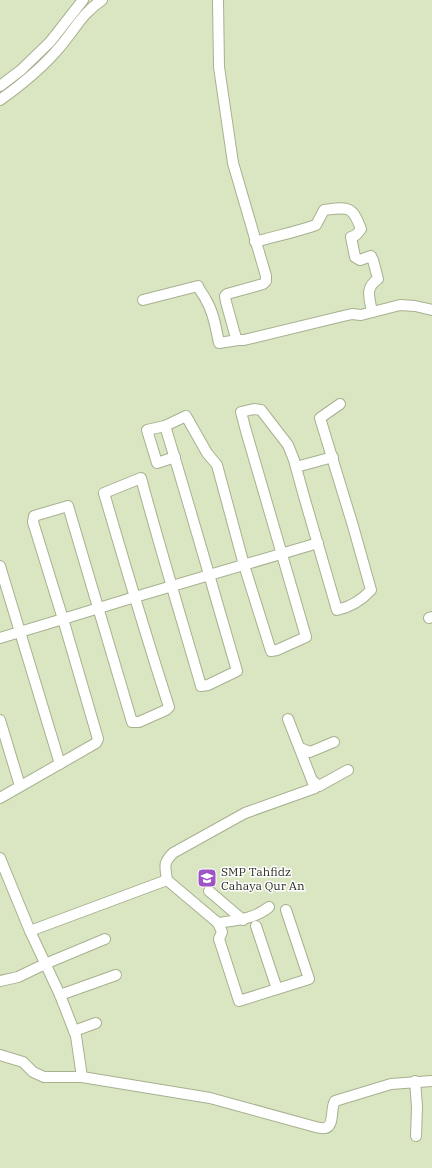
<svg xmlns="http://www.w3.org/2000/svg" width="432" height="1168" viewBox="0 0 432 1168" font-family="'IBM Plex Serif',serif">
	<rect width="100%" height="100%" fill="#dae5c1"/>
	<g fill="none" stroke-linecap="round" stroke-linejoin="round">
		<g stroke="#a6b18f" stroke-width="12">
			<g id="minor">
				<polyline points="218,0 219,67 233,163 266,276 266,281 263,284 227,294 225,296 226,302 236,338 238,340 244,340 339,317 352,314 361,315 400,305 415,306 432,310"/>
				<polyline points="0,86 21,70 50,42 83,0"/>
				<path d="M 0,100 C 21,85 42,68 59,48 C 74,31 82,13 102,0"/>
				<path d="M 255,242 C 276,236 296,232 316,225 L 324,210 C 348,207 352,205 361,229 L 356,235 L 351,237 L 355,257 L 360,260 L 371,256 L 373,260 L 378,279 C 364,288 370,299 372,312"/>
				<path d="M 143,300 L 198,286 C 200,292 204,295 206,300 C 214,313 216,329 219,343 L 238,340"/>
				<path d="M 165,426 C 190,507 213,589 237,671 L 208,685 L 201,686 C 181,617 160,548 141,478 L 104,493 C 125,565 146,636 169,707 L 166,710 L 139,722 L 132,722 L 68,506 L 34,516 L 33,522 L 63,619 L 135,597 C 196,579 257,561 318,543"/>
				<path d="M 175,457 L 157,463 L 147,430 L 165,426 L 186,416 L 207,453 L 217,465 L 244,565 L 271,651 L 277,650 L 306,637 L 246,431 L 241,412 L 254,409 L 261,410 L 288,445 L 294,460 L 303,493 L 337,610 C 350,607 362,600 371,590 L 353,526 L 320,418 L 340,404"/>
				<polyline points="296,467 333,457"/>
				<polyline points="0,566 60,764"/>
				<polyline points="429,618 432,617"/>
				<polyline points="0,638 63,619 98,739 96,743 0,798"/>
				<polyline points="0,720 20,786"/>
				<polyline points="300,748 310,752 334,742"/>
				<polyline points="313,781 319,786 348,770"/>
				<polyline points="0,858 30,931 60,995 76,1036 82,1077"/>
				<path d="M 167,880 L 218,923 C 237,920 254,919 269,907"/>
				<polyline points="209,891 243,920"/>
				<polyline points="218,923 222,932 219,939 239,1001 309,979 286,910"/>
				<polyline points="256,926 277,989"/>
				<path d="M 30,931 L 167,880 C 165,866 163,863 173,853 L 245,813 L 315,788 L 288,719"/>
				<polyline points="0,981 18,977 45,964 105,939"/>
				<polyline points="60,995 116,975"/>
				<polyline points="74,1031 96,1023"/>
				<path d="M 0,1055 L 23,1062 L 33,1072 L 44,1077 L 82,1077 L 210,1098 L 312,1126 C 316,1127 321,1129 325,1128 C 335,1126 330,1108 335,1101 L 391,1084 L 432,1081"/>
				<polyline points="415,1081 417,1107 416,1136"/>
			</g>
		</g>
		<use href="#minor" stroke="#fff" stroke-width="10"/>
	</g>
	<defs>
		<g id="school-square" transform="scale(1)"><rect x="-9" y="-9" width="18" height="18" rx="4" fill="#9f54c6" stroke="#fff"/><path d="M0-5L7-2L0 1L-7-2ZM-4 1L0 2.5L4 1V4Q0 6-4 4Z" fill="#fff"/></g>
	</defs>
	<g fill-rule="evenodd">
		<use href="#school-square" x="207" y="878"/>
	</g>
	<g text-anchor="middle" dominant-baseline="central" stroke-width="3" stroke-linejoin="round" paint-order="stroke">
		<g font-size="12" fill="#2d3123" stroke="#fff" text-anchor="start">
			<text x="221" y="871">SMP Tahfidz<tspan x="221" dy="14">Cahaya Qur An</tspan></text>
		</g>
	</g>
</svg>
